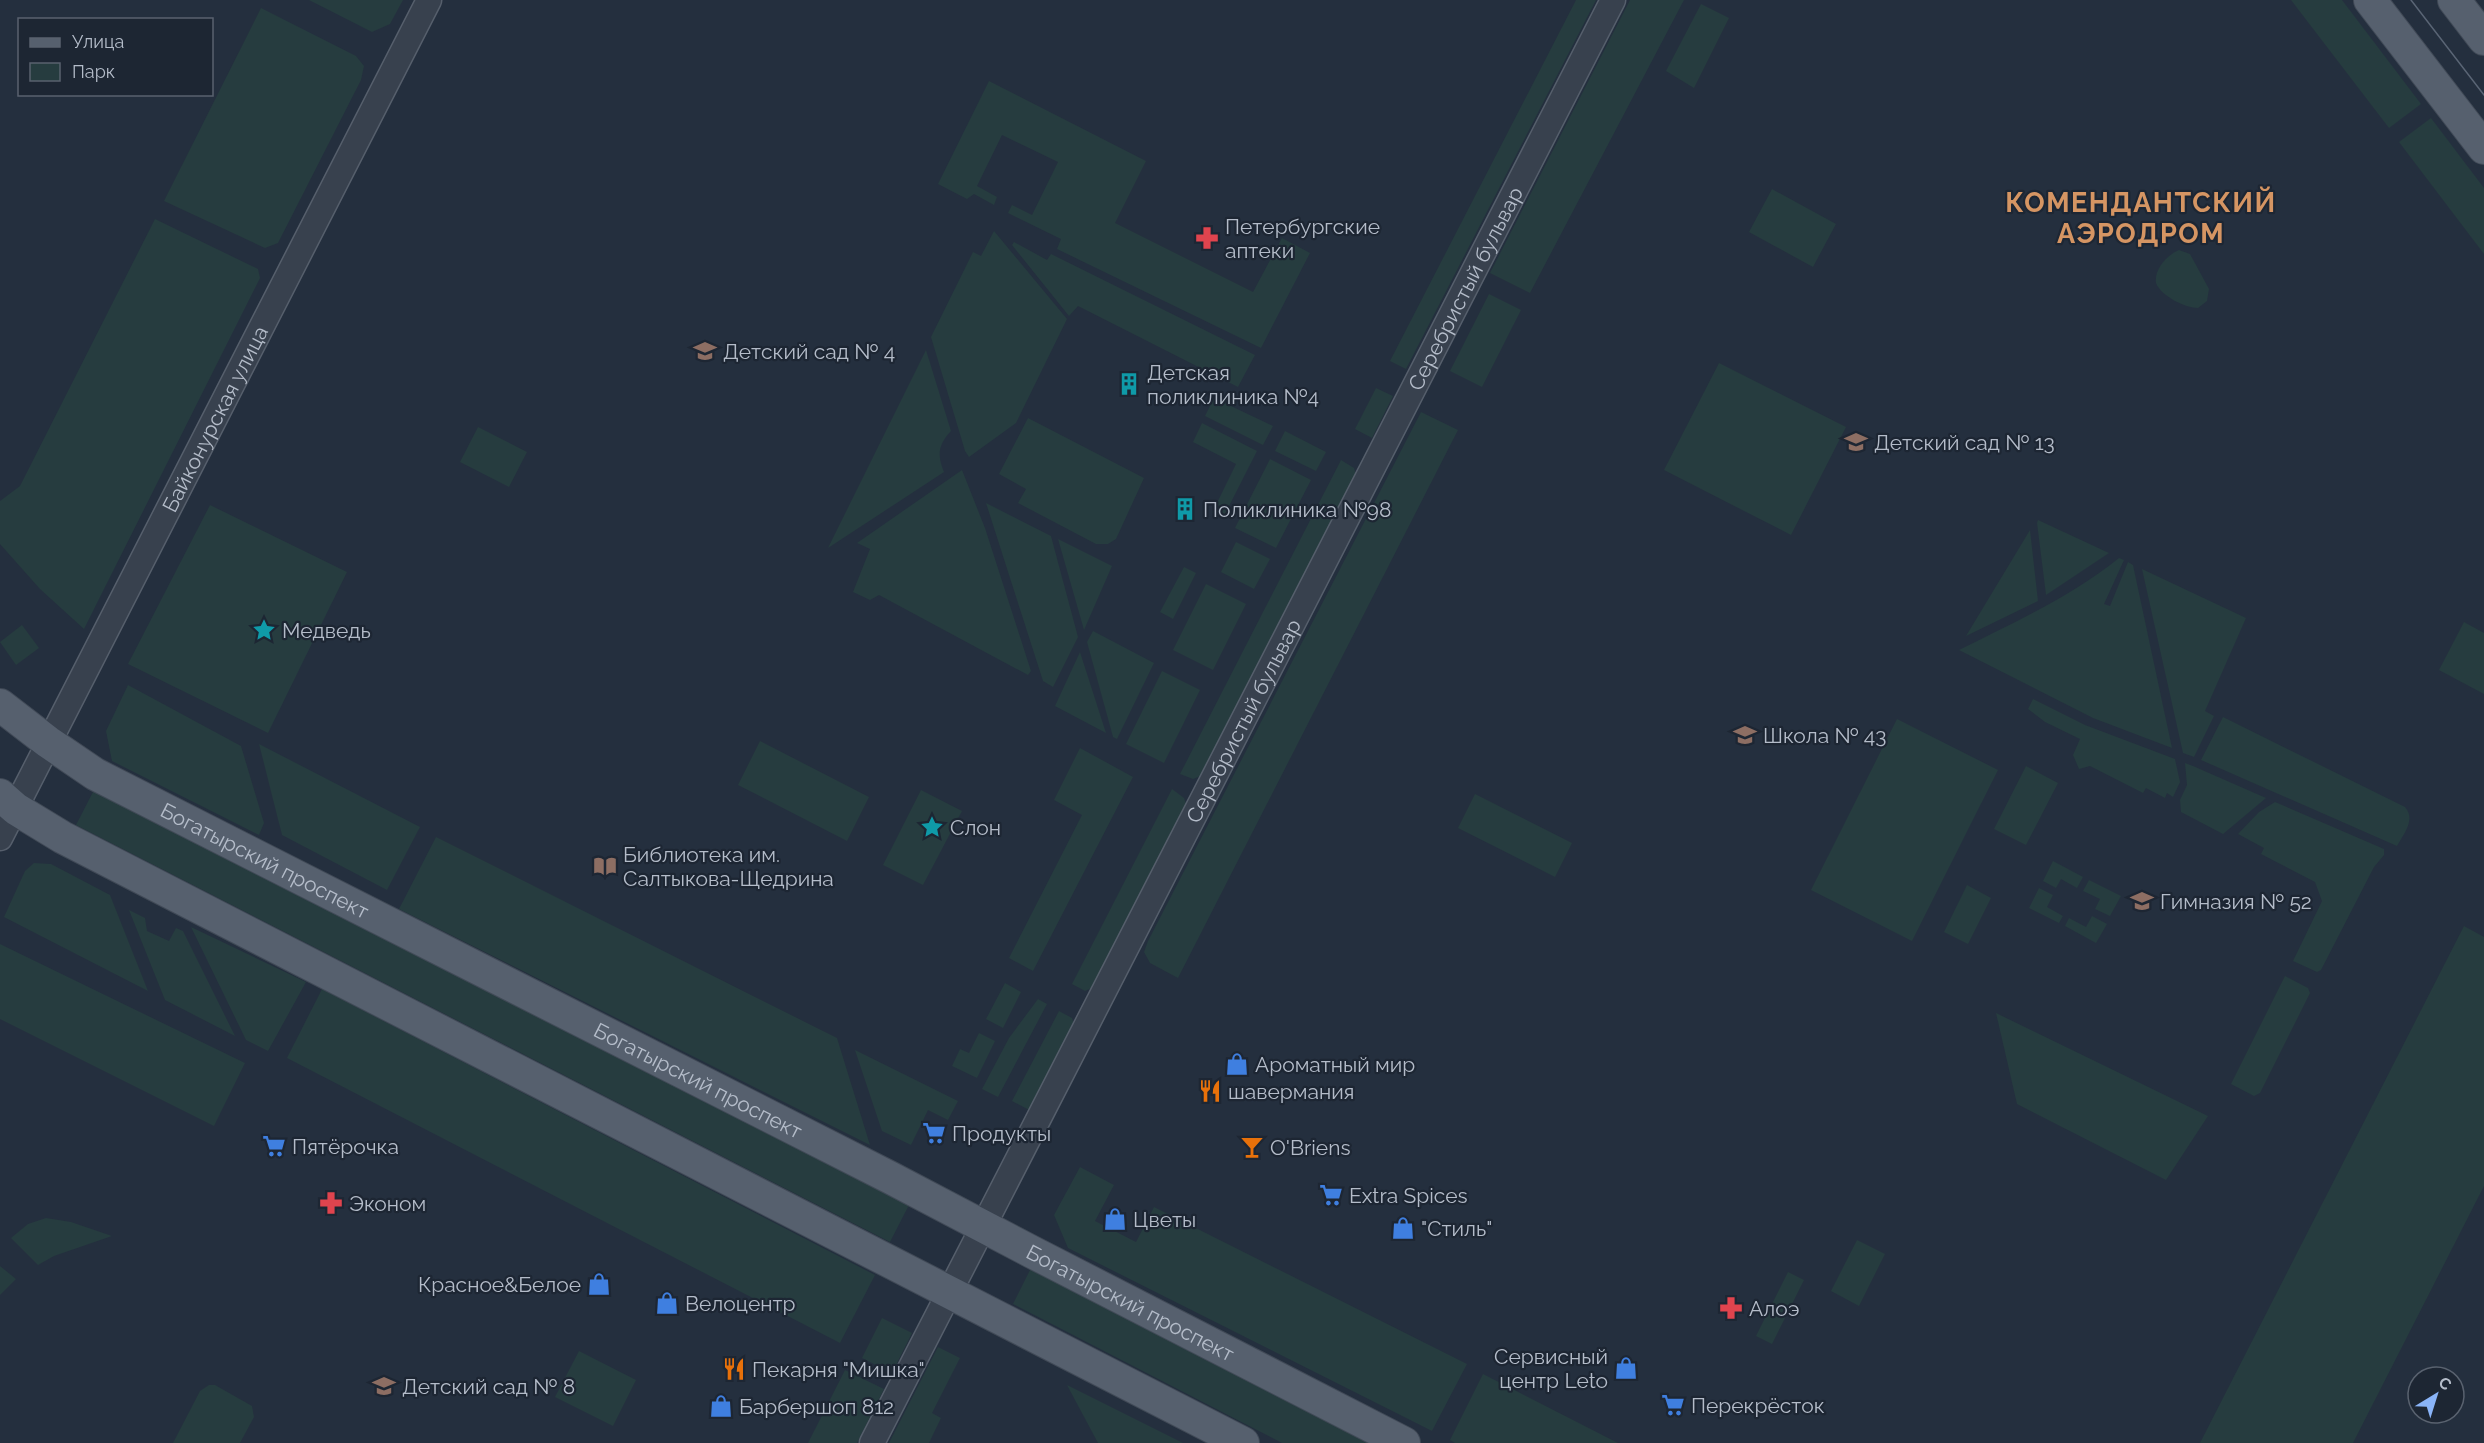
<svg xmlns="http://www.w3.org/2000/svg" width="2484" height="1443" viewBox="0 0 2484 1443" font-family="Raleway,sans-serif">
	<rect width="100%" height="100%" fill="#242f3e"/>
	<g fill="#263c3f">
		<polygon points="309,0 403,0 390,24 372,32"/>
		<polygon points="1576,0 1596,0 1406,369 1390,361"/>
		<polygon points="1630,0 1684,0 1530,293 1490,273"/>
		<polygon points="2291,0 2342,0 2421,104 2389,128"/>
		<polygon points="1701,4 1729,18 1694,88 1666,71"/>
		<polygon points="261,8 356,56 364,66 361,80 278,243 265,248 164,201"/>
		<polygon points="989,81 1146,161 1115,223 1253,292 1282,238 1310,253 1261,348 1057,249 1061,239 1008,213 1012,205 1032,215 1058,162 1002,135 977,186 997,197 994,205 974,194 967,199 938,184"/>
		<polygon points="2431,118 2484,188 2484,254 2399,142"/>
		<polygon points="1772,189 1836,224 1813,267 1749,232"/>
		<polygon points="155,219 258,269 260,278 84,629 40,589 0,544 0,501 20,486"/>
		<polygon points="994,231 1067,319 1016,423 969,457 965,451 931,337 973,252 981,256"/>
		<polygon points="1014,242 1047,260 1051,254 1255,355 1238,387 1078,306 1069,316 1012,245"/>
		<path d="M 2179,250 L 2190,254 L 2209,289 L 2207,301 L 2198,308 C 2185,308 2161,296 2156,283 C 2154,269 2167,255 2179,250 Z"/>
		<polygon points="1489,294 1521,310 1482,387 1450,371"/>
		<path d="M 926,350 L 951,431 C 938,445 937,455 944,472 L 828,548 Z"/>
		<polygon points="1719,363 1846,427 1791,535 1664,470"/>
		<polygon points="1376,388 1393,396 1372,438 1355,429"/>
		<polygon points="1214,398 1273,426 1263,445 1205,416"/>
		<polygon points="1421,412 1458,430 1178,978 1150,963 1144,952 1148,941"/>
		<polygon points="1028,418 1144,478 1116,539 1108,544 1096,544 1018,503 1026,489 999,474"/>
		<polygon points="1202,423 1257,451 1223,518 1212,513 1236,464 1193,442"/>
		<polygon points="478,427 527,452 509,487 460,462"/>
		<polygon points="1285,431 1326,452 1316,471 1275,451"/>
		<polygon points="1270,459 1311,480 1276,548 1235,528"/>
		<polygon points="1341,460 1354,468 1356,475 1203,775 1193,779 1180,774"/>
		<polygon points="962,470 985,528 1031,671 1028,675 879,595 870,600 853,592 870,549 857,543"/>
		<polygon points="986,503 1051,536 1078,637 1053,687 1043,681"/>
		<polygon points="210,505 347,572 268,733 128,664"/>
		<polygon points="2038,520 2109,553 2046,595 2037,523"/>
		<polygon points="2030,530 2038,601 1966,636"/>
		<polygon points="1058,539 1112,566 1084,630"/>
		<polygon points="1236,542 1270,559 1254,589 1221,572"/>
		<path d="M 2119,558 L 2124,560 L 2104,604 L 2110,606 L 2128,562 L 2133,565 L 2172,748 L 2093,718 L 1959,650 C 2014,622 2071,597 2119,558 Z"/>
		<polygon points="1184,567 1196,573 1173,619 1160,612"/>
		<polygon points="2142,569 2246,618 2205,711 2214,716 2194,757 2183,753"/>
		<polygon points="1206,584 1246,604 1213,670 1173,650"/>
		<polygon points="2464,622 2484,633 2484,694 2439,670"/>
		<polygon points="22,625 39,648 16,665 0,642"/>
		<polygon points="1093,631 1154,663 1117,739 1113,737 1087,642"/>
		<polygon points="1080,652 1106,733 1055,706"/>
		<polygon points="1162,671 1200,690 1164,763 1126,744"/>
		<polygon points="128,685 241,746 264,823 259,835 112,761 106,731"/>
		<polygon points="2033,699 2085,725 2175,759 2180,782 2173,797 2167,793 2165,798 2146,788 2143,793 2090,766 2079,769 2073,755 2080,739 2045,722 2028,709"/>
		<path d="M 2223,717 L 2405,807 C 2416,819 2404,834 2397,846 L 2201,760 Z"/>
		<polygon points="1897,719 1998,770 1912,941 1811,890"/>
		<polygon points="760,741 869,797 847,841 738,785"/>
		<polygon points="259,744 420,827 387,890 282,835"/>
		<polygon points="1080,748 1133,777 1033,971 1009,958 1082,815 1054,800"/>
		<polygon points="2185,763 2193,766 2266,798 2223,834 2181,812 2180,800 2187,785"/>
		<polygon points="2026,766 2058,783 2026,845 1994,829"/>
		<polygon points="95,788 909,1205 890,1242 76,825"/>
		<polygon points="1172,789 1184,798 1187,806 1094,987 1085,991 1072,984"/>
		<polygon points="921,790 962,811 923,885 883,865"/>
		<polygon points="1475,794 1572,843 1555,877 1458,828"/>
		<polygon points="2275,802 2384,849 2384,855 2374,867 2321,970 2317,972 2293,961 2322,901 2315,882 2261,854 2264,848 2238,834 2259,812"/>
		<polygon points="436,837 837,1038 870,1145 399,909"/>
		<polygon points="2053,861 2083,877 2077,888 2061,879 2056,888 2043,881"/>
		<polygon points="34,863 51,864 110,895 148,991 4,917 25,871"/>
		<polygon points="2089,880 2121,896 2110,916 2095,909 2100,899 2083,891"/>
		<polygon points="1967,885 1991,898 1968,944 1944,932"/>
		<polygon points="2039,888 2053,895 2047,907 2063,916 2059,923 2029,908"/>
		<polygon points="129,910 145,918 147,931 169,941 176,928 183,931 235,1036 165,1000"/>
		<polygon points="2092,916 2107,924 2096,943 2065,926 2069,918 2086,927"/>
		<polygon points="2464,926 2484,937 2484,1186 2353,1443 2200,1443"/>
		<polygon points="191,927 306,982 268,1051 246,1040"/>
		<polygon points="0,944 245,1063 214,1126 0,1019"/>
		<polygon points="2285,976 2308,988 2310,993 2260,1093 2254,1096 2231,1084"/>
		<polygon points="1005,983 1021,992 1003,1028 986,1019"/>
		<polygon points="322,989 875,1275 840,1343 287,1058"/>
		<polygon points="1038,999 1047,1004 998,1097 982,1089 1009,1038"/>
		<polygon points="1059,1011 1072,1018 1074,1024 1031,1111 1012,1101"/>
		<polygon points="1996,1013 2208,1116 2166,1180 2017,1104"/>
		<polygon points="979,1033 995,1041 977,1078 952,1066 960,1049 969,1053"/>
		<polygon points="855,1050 958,1101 948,1120 928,1110 911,1145 882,1131"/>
		<polygon points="1080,1167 1114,1185 1095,1221 1136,1242 1154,1207 1467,1364 1432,1431 1068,1248 1054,1215"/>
		<polygon points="46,1218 71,1222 112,1236 54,1256 38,1265 11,1238 28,1224"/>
		<polygon points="1857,1240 1885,1254 1859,1306 1831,1291"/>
		<polygon points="0,1266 16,1279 0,1295"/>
		<polygon points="1031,1268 1372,1443 1282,1443 1013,1304"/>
		<polygon points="1788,1272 1804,1280 1772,1344 1756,1336"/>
		<polygon points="882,1318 912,1333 892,1373 862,1358"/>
		<polygon points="938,1347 960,1358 932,1413 941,1418 929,1443 889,1443"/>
		<polygon points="579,1351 636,1380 613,1426 555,1397"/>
		<polygon points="845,1370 884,1389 857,1443 808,1443"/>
		<polygon points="1483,1374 1618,1443 1455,1443 1450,1440"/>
		<polygon points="209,1385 215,1385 252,1406 254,1417 240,1443 173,1443 200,1391"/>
		<polygon points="1067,1385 1183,1443 1098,1443"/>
	</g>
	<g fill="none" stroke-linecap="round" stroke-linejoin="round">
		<g stroke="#565f6c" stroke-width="27">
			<g id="minor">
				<path id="s1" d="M 0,838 L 429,0"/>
				<path id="s2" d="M 872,1443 L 1613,0"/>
			</g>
		</g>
		<g stroke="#414a57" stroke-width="34">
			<g id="major">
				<polyline points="2370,0 2484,148"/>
				<polyline points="2454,0 2484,39"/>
				<path id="s3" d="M 0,705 L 48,742 L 95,774 L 891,1178 L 1032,1252 L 1404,1443"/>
				<polyline points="0,795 16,809 62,837 1243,1443"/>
			</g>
		</g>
		<use href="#minor" stroke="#38414e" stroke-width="24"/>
		<use href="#major" stroke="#56606e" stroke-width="32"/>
		<polyline stroke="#5a6575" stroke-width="1.5" points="2411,0 2484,95"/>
	</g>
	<defs>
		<g id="pharmacy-bare" transform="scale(1.8)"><path d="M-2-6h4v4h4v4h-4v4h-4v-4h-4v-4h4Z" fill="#e0444e" stroke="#1d2633" stroke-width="2.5" paint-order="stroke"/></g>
		<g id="school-bare" transform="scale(1.8)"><path d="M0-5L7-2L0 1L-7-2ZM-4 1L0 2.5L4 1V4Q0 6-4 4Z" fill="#8d6e63" stroke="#1d2633" stroke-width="2.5" paint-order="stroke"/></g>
		<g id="building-bare" transform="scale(1.8)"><path d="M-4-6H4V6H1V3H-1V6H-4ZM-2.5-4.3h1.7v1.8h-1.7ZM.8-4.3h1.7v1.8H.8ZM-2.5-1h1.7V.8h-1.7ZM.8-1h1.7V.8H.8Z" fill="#0f9aa8" stroke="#1d2633" stroke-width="2.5" paint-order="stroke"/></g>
		<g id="sight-bare" transform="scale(1.8)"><path d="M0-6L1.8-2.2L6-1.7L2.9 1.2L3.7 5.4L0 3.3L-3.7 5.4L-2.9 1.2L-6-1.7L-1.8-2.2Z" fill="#0f9aa8" stroke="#1d2633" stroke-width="2.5" paint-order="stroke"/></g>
		<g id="library-bare" transform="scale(1.8)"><path d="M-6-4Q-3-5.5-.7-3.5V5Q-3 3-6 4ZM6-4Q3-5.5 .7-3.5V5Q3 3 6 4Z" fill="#8d6e63" stroke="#1d2633" stroke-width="2.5" paint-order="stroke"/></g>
		<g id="shop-bare" transform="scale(1.8)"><path d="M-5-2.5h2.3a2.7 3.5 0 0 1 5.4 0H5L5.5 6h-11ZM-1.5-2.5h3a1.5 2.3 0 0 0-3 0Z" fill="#3f7fe0" stroke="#1d2633" stroke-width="2.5" paint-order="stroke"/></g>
		<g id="restaurant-bare" transform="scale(1.8)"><path d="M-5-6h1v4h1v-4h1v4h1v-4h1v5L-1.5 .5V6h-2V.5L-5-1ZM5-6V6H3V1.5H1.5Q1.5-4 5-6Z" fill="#e8710a" stroke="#1d2633" stroke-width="2.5" paint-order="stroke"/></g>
		<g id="supermarket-bare" transform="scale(1.8)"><path d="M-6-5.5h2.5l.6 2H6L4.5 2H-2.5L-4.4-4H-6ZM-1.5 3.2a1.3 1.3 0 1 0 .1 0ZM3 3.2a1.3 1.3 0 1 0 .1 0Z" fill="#3f7fe0" stroke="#1d2633" stroke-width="2.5" paint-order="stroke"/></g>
		<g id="bar-bare" transform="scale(1.8)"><path d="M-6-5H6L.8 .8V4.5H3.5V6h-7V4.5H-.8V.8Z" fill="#e8710a" stroke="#1d2633" stroke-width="2.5" paint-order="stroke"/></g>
	</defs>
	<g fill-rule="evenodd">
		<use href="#pharmacy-bare" x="1207" y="238"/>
		<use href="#school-bare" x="705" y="351"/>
		<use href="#building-bare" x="1129" y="384"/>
		<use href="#school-bare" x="1856" y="442"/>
		<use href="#building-bare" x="1185" y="509"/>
		<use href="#sight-bare" x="264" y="630"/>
		<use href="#school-bare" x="1745" y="735"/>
		<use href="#sight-bare" x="932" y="827"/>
		<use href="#library-bare" x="605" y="866"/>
		<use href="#school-bare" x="2142" y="901"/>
		<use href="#shop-bare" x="1237" y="1064"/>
		<use href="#restaurant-bare" x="1210" y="1091"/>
		<use href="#supermarket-bare" x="934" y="1133"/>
		<use href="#supermarket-bare" x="274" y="1146"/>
		<use href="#bar-bare" x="1252" y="1147"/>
		<use href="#supermarket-bare" x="1331" y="1195"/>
		<use href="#pharmacy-bare" x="331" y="1203"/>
		<use href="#shop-bare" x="1115" y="1219"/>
		<use href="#shop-bare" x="1403" y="1228"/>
		<use href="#shop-bare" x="599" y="1284"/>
		<use href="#shop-bare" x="667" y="1303"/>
		<use href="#pharmacy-bare" x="1731" y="1308"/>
		<use href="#shop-bare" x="1626" y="1368"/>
		<use href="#restaurant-bare" x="734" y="1369"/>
		<use href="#school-bare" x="384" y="1386"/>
		<use href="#supermarket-bare" x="1673" y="1405"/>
		<use href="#shop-bare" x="721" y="1406"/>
	</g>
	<g text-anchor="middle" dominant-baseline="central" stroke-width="4.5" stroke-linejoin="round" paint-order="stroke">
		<g font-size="21" fill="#b4bcc9" stroke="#1d2633" text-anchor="start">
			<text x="1225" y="226">Петербургские<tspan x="1225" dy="24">аптеки</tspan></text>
			<text x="723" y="351">Детский сад № 4</text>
			<text x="1147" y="372">Детская<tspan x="1147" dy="24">поликлиника №4</tspan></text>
			<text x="1874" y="442">Детский сад № 13</text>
			<text x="1203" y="509">Поликлиника №98</text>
			<text x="282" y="630">Медведь</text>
			<text x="1763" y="735">Школа № 43</text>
			<text x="950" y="827">Слон</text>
			<text x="623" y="854">Библиотека им.<tspan x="623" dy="24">Салтыкова-Щедрина</tspan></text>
			<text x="2160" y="901">Гимназия № 52</text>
			<text x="1255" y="1064">Ароматный мир</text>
			<text x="1228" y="1091">шавермания</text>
			<text x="952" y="1133">Продукты</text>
			<text x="292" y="1146">Пятёрочка</text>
			<text x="1270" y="1147">O'Briens</text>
			<text x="1349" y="1195">Extra Spices</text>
			<text x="349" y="1203">Эконом</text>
			<text x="1133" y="1219">Цветы</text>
			<text x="1421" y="1228">"Стиль"</text>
			<text x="581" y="1284" text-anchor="end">Красное&amp;Белое</text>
			<text x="685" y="1303">Велоцентр</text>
			<text x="1749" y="1308">Алоэ</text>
			<text x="1608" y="1356" text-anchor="end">Сервисный<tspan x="1608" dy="24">центр Leto</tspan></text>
			<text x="752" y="1369">Пекарня "Мишка"</text>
			<text x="402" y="1386">Детский сад № 8</text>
			<text x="1691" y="1405">Перекрёсток</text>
			<text x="739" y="1406">Барбершоп 812</text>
		</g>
		<g font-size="21" fill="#b4bcc9" stroke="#1d2633">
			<text stroke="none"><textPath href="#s2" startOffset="1298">Серебристый бульвар</textPath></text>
			<text stroke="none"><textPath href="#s1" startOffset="471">Байконурская улица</textPath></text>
			<text stroke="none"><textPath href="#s2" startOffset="812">Серебристый бульвар</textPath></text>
			<text stroke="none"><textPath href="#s3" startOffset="308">Богатырский проспект</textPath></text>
			<text stroke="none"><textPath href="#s3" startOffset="794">Богатырский проспект</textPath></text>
			<text stroke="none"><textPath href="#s3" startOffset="1280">Богатырский проспект</textPath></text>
		</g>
		<g font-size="27" font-weight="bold" letter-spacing="1.5" fill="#d59563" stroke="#1d2633">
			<text x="2141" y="202">КОМЕНДАНТСКИЙ<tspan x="2141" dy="31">АЭРОДРОМ</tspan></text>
		</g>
	</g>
	<rect x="18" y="18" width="195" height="78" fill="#1d2633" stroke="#59626f" stroke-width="1.5"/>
	<rect x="30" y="38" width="30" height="9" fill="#56606e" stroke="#59626f" stroke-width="1.5"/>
	<text x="72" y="48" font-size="18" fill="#b4bcc9">Улица</text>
	<rect x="30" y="63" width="30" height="18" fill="#263c3f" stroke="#59626f" stroke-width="1.5"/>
	<text x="72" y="78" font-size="18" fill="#b4bcc9">Парк</text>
	<g transform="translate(2436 1395) rotate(38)"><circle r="28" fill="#1d2633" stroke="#59626f" stroke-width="1.5"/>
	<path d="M0-4.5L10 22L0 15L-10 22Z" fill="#8ab4f8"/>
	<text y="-9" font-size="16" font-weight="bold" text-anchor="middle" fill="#b4bcc9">С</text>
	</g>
</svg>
